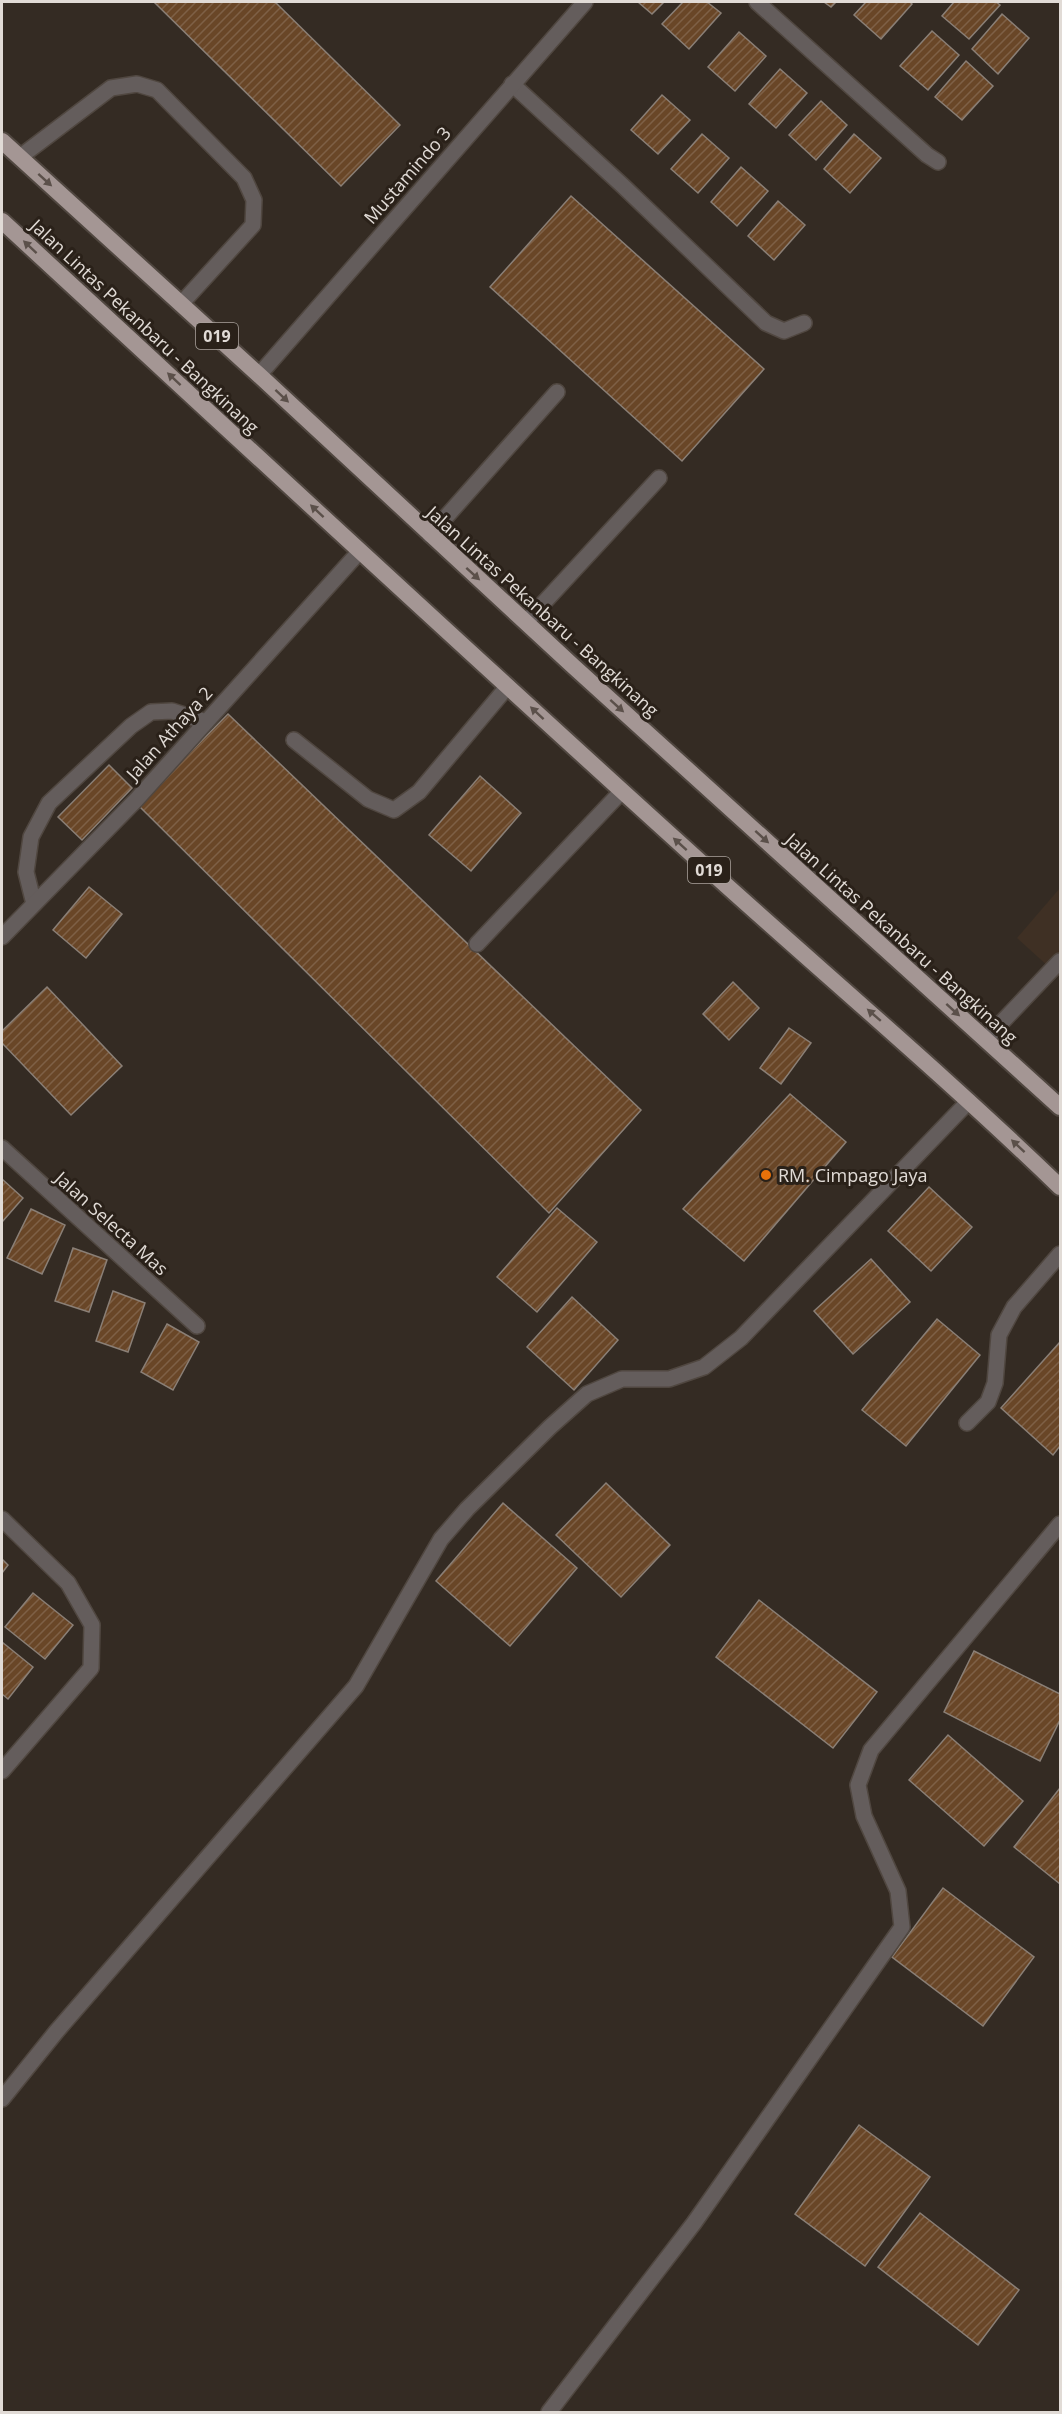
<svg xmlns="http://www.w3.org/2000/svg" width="1062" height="2414" viewBox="0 0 1062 2414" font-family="'Open Sans',sans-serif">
	<defs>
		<pattern id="building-hatch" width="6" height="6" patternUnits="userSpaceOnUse" patternTransform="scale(1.5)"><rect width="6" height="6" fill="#694627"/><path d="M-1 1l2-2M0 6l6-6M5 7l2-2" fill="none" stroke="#7e6046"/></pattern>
	</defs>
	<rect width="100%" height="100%" fill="#342b23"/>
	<polygon fill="#3f3024" points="1060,888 1060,977 1017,938"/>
	<g fill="url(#building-hatch)" stroke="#8a7f76" stroke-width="1.5">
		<polygon points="154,2 275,2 400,125 341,186"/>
		<polygon points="638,2 664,2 652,14"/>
		<polygon points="683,2 707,2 721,13 689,49 662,24"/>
		<polygon points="824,2 836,2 831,7"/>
		<polygon points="866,2 910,2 912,4 881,39 854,15"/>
		<polygon points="954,2 996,2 1000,5 969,39 942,16"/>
		<polygon points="1002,14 1029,38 998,74 972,49"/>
		<polygon points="932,31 959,55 928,90 900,66"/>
		<polygon points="739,32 766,56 735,91 708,67"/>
		<polygon points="966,61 993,86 962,120 935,97"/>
		<polygon points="780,69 807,93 776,128 749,104"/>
		<polygon points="662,95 690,120 658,154 631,130"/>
		<polygon points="821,101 847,125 816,160 789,135"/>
		<polygon points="702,134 729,158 698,193 671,169"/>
		<polygon points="854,134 881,158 850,193 824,169"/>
		<polygon points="741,167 768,191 737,226 711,202"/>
		<polygon points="571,196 764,369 682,461 490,287"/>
		<polygon points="778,201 805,225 774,260 748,236"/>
		<polygon points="228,714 641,1110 549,1213 138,805"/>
		<polygon points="109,765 132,788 82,840 58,817"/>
		<polygon points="480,776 521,813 471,871 429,835"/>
		<polygon points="89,887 122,914 86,958 53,930"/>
		<polygon points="733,982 759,1008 729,1040 703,1014"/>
		<polygon points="47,987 122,1066 71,1115 2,1043 2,1031"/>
		<polygon points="789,1028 811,1043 781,1084 760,1068"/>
		<polygon points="790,1094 846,1142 744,1261 683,1209"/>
		<polygon points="2,1179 23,1198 2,1222"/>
		<polygon points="929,1187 972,1227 931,1271 888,1231"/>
		<polygon points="557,1208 597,1242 537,1312 497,1277"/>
		<polygon points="31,1209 65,1225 42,1274 7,1258"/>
		<polygon points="73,1248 107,1260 89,1312 55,1301"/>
		<polygon points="871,1259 910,1302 853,1354 814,1311"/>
		<polygon points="113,1291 145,1303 128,1352 96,1341"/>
		<polygon points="572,1297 618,1340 574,1390 527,1347"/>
		<polygon points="937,1319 980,1355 906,1446 862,1410"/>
		<polygon points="167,1324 199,1342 173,1390 141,1372"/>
		<polygon points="1060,1342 1060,1446 1053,1455 1001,1408"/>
		<polygon points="606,1483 670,1545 621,1597 556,1535"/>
		<polygon points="503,1503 577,1568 510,1646 436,1581"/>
		<polygon points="2,1559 8,1565 2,1573"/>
		<polygon points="33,1593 73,1625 45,1659 5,1627"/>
		<polygon points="759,1600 877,1692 833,1748 716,1657"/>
		<polygon points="2,1642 33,1667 8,1699 2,1694"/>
		<polygon points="974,1651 1060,1694 1060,1720 1040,1761 944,1712"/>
		<polygon points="948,1735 1023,1801 984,1846 909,1780"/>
		<polygon points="1060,1788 1060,1884 1014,1847"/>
		<polygon points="943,1888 1034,1957 983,2026 892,1957"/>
		<polygon points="859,2125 930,2177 865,2266 795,2214"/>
		<polygon points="920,2213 1019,2290 978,2345 878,2267"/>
	</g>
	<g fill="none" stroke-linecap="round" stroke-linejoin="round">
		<g stroke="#504740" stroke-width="18">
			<g id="service">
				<polyline points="20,157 111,88 137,84 157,90 244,178 254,200 253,225 181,304"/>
				<polyline points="430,535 557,392"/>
				<polyline points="526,622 659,478"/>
				<polyline points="294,740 368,799 394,810 419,792 508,686"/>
				<polyline points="477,944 622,791"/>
				<polyline points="986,1039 1060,961"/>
				<polyline points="967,1423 988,1402 995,1383 999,1335 1014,1307 1060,1254"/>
			</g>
		</g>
		<g stroke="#504740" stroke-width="18">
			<g id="minor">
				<polyline points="757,2 927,155 938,162"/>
				<polyline points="512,84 622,185 766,323 784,331 804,323"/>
				<polyline points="259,375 585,2"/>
				<polyline points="34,904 26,872 31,837 49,803 131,726 151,712 172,711 206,722"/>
				<polyline points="2,937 136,800 360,551"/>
				<polyline points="2,1148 197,1326"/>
				<polyline points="2,1519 68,1583 92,1625 91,1668 2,1771"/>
				<polyline points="2,2099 56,2032 356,1686 441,1539 467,1509 550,1427 587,1394 622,1379 669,1379 704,1367 741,1338 969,1101"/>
				<polyline points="549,2412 694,2223 902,1927 898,1891 864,1816 858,1785 871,1750 1060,1524"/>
			</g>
		</g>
		<g stroke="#504740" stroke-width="20">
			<g id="trunk">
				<polyline points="2,141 259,375 573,666 1060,1107"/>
				<path d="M 2,221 C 230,431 456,641 686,849 C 810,962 939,1070 1060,1187"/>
			</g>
		</g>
		<use href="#service" stroke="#645d5c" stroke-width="15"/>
		<use href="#minor" stroke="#645d5c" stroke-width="15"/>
		<use href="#trunk" stroke="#a49694" stroke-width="16"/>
	</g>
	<defs><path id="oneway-solid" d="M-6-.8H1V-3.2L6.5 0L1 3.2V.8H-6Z" transform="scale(1.5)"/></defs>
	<g fill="#5b504a">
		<use href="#oneway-solid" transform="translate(45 180) rotate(42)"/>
		<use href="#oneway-solid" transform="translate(30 247) rotate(-137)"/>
		<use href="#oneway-solid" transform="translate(174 379) rotate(-137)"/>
		<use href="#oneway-solid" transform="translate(282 396) rotate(43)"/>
		<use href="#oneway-solid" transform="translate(317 511) rotate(-137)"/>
		<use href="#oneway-solid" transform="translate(473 574) rotate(42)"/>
		<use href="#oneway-solid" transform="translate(617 706) rotate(42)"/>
		<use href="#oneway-solid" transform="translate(537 713) rotate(-137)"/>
		<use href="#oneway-solid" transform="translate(762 837) rotate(42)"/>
		<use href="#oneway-solid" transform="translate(680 844) rotate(-138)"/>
		<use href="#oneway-solid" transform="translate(953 1010) rotate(42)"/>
		<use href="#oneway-solid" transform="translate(874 1015) rotate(-139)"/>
		<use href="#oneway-solid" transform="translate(1018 1146) rotate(-137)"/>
	</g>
	<circle fill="#e8710a" stroke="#2a2119" stroke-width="2" cx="766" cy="1175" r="6"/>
	<g text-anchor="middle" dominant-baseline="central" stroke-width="6" stroke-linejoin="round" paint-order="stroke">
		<g fill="#2a2119" stroke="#aaa39d" stroke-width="1.5">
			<rect x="196" y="323" width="42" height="26" rx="4.5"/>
			<rect x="688" y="857" width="42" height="26" rx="4.5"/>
		</g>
		<g font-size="16" font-weight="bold" fill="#e1dbd6">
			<text x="217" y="336">019</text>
			<text x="709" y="870">019</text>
		</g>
		<g font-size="18" fill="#e1dbd6" stroke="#2a2119">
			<text transform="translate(407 175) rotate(-49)">Mustamindo 3</text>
			<text transform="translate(145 326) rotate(43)">Jalan Lintas Pekanbaru - Bangkinang</text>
			<text transform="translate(543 611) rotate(42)">Jalan Lintas Pekanbaru - Bangkinang</text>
			<text transform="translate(169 733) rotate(-48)">Jalan Athaya 2</text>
			<text transform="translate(902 938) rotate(42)">Jalan Lintas Pekanbaru - Bangkinang</text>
			<text transform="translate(112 1223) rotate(42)">Jalan Selecta Mas</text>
		</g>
		<g font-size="18" fill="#e1dbd6" stroke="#2a2119" text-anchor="start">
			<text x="778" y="1175">RM. Cimpago Jaya</text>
		</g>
	</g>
	<rect width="1062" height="2414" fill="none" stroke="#e1dbd6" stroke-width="6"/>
</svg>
